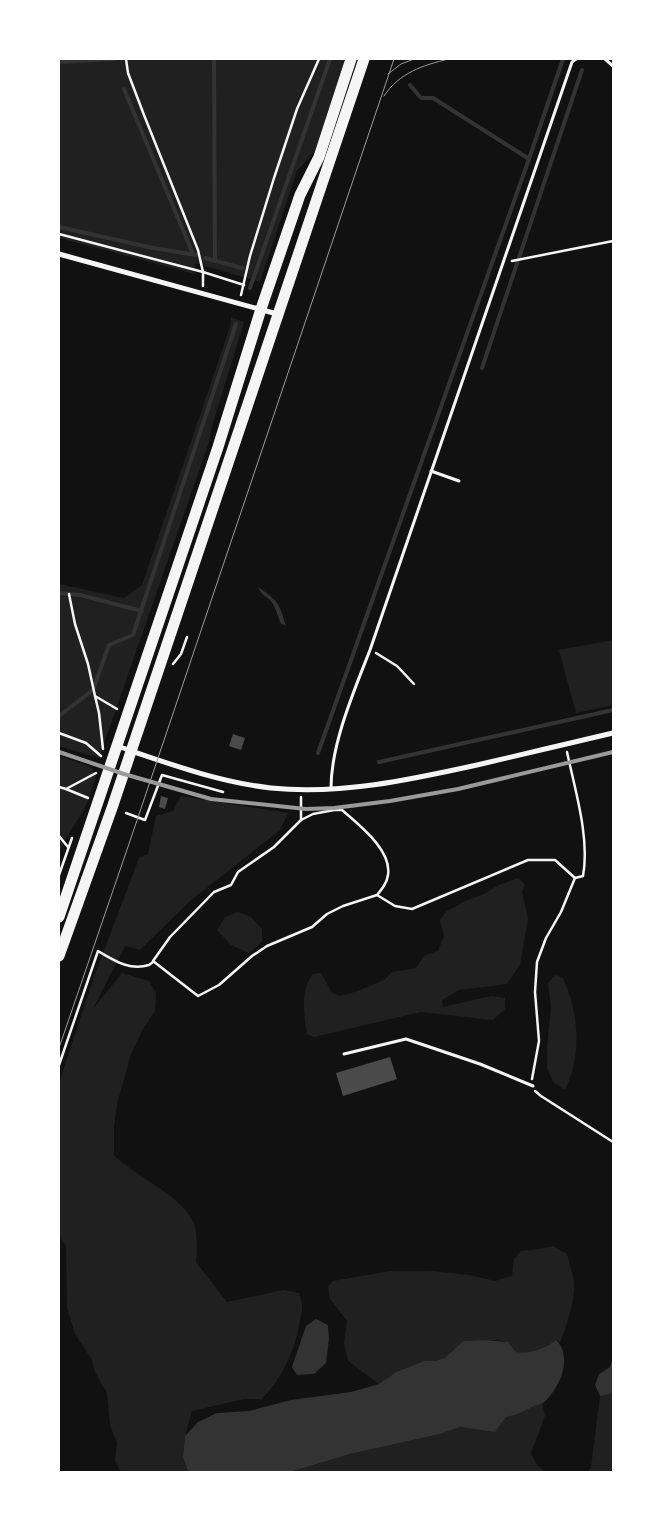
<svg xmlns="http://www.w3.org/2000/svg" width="672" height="1531" viewBox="0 0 672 1531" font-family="Merriweather,serif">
	<rect width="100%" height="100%" fill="#111"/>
	<g fill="#202020">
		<polygon points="59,59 345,59 316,150 297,171 260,282 195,263 195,274 59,238"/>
		<polygon points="231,317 244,322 213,423 208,445 99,758 59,746 59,584 124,598 142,585 230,327"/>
		<polygon points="613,640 613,705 576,713 559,650"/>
		<polygon points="59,756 91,767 96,777 85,808 63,843 59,857"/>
		<path d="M 181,796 L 288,813 L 280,830 L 190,901 L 140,950 L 125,946 L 93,1009 L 122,973 L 149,981 L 156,993 L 155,1011 L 144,1027 L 131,1054 L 117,1104 L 114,1128 L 114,1155 C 134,1176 185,1197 194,1224 C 198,1237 197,1250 196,1262 L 227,1302 L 283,1290 L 299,1293 C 300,1297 302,1301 302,1304 C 303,1309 301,1315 300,1320 C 296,1349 282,1378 262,1399 L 244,1399 L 192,1411 L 185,1436 L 183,1457 L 188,1472 L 121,1472 L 115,1461 L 117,1443 L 110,1425 L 107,1393 L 95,1372 L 92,1360 L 75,1334 L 67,1308 L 66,1246 L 59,1236 L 59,1083 L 94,977 L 139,858 L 148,854 L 156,816 L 173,811 Z"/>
		<path d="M 518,878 L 525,884 L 522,892 L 528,918 L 520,965 L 507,984 L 459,990 L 442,1000 L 443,1007 L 491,996 L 505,998 L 505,1009 L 493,1020 L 421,1012 L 314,1037 L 307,1034 C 304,1014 300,990 313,974 L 321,973 L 332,993 L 340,996 L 358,991 L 384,980 L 392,972 L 416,968 L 425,955 L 438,951 L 444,936 L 440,920 L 447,911 L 465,901 L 482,895 L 499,885 Z"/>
		<polygon points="238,912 251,917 262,929 262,942 249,953 231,945 217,930 225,917"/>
		<path d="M 555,975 L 563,978 C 579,1013 582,1055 565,1090 L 553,1082 L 547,1067 L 547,1047 L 551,1008 L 548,983 Z"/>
		<path d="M 553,1246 L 567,1254 C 569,1263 572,1272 574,1281 C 576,1298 566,1328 560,1343 L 556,1340 C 544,1349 531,1354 516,1352 L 507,1342 L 499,1340 L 463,1341 L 446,1357 L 436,1361 L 424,1361 L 396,1372 L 379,1384 L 348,1361 L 344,1343 L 347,1321 L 330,1299 L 328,1286 L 333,1281 L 391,1271 L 431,1271 L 470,1275 L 495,1281 L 512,1276 L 514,1259 L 521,1251 L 539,1249 Z"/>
		<polygon points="613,1393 613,1472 588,1472 591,1467 600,1396"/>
		<path d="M 542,1403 L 545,1416 L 531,1453 L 537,1465 L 545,1472 L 290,1472 L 350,1454 L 440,1434 L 460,1427 L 495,1432 L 506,1417 C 520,1414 529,1407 542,1403 Z"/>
	</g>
	<g fill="#333">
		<path d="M 258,587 C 277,600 279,602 286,626 L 281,624 C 278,617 276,608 271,601 C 266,595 262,597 258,587 Z"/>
		<polygon points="316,1319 328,1325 329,1339 326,1363 314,1374 297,1375 292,1367 306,1326"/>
		<path d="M 485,1340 L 508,1342 L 516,1352 C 531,1354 544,1349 556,1340 C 574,1357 559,1390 543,1403 C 540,1405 535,1405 532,1407 C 522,1412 517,1415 506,1417 L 495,1432 L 460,1427 L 440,1434 L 350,1454 L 290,1472 L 188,1472 L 183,1457 L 185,1436 L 198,1422 L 217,1413 L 249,1411 L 291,1400 L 351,1392 L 379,1384 L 396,1372 L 424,1361 L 436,1361 L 446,1357 L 463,1341 Z"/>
		<polygon points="613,1358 613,1393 600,1396 595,1385 599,1374 610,1367"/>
	</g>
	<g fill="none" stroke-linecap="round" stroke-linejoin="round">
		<g stroke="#333" stroke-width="4">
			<polyline points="214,59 215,261"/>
			<polyline points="59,62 114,59"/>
			<polyline points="124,89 193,254"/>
			<polyline points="529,159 563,59"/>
			<polyline points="59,227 153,248 196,255"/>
			<polyline points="205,258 242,268"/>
			<polyline points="250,288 330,59"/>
			<polyline points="482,368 582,70"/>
			<polyline points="59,593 80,595 142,611"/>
			<polyline points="59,716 93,690 109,645 133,635 236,324"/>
			<polyline points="318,753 529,159 433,98 421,98 410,85"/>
			<polyline points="379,762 613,710"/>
		</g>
	</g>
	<g fill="#4a4a4a">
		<polygon points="233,734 245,738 241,750 229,746"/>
		<polygon points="161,796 168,798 165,809 159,807"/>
		<polygon points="390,1057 397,1079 343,1096 336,1073"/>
	</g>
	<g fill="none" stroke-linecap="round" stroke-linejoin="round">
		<g stroke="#f5f5f5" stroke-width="2.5">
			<polyline points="126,59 128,73 144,115 198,250 203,272 203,286"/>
			<polyline points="59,234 203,272 244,285"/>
			<polyline points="512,261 613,241"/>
			<polyline points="241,295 250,256 274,178 297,109 319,59"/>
			<polyline points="69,594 75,624 88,664 95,696 117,709"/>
			<polyline points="376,653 397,666 414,684"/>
			<polyline points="173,664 181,654 187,637"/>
			<polyline points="95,696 99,713 103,749"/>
			<polyline points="59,733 86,743 101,756"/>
			<polyline points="59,787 66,789 88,798"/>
			<polyline points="66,789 96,773"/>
			<polyline points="126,813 145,820 162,775 223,792"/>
			<polyline points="301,820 301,797"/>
			<polyline points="59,836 68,847"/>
			<polyline points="59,875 72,838"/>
			<path d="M 377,895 L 343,906 L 327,914 L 312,927 L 267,946 L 252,956 L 219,985 L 198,996 L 153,961 L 170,937 L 214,892 L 231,885 L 238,872 L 274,847 L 301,820 L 313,814 L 334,810 L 342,810 C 359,825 392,850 388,875 C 387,883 382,889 377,895 L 395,906 L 412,909 L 528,860 L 555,860 L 575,878"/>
			<path d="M 59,1065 L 98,951 C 115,961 130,971 149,965 L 153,962"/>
			<path d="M 532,1079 L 539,1041 L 535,992 L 537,962 L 546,938 L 561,912 L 575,878 L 583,876 C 590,838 575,790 567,752"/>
			<polyline points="535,1091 541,1096 613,1142"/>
		</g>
		<g stroke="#f5f5f5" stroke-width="3">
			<polyline points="605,59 613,66"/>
			<polyline points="431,471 459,481"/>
			<path d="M 331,788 C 331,744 354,691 370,650 L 572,62 L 576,59"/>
			<polyline points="344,1054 406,1039 480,1064 533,1086"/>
		</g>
		<g stroke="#f5f5f5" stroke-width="5">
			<polyline points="59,254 277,314"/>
			<path d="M 117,746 C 167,763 218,782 271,788 C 340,795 409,780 477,765 C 522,754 568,744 613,733"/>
		</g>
		<g stroke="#f5f5f5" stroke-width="11">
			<polyline points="59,917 218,447 261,309 300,195 319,157 351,59"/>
			<polyline points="59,956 112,808 364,59"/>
		</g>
		<g stroke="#9a9a9a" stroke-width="1">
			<polyline points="388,74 401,64 414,59"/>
			<path d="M 384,96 C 399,73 423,65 449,59"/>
			<polyline points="59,1048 132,835 394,59"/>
		</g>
		<polyline stroke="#9a9a9a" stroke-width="4" points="59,752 124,774 211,799 306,809 334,808 390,801 458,789 613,752"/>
	</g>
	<rect width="672" height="1531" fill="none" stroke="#ffffff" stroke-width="120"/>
</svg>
